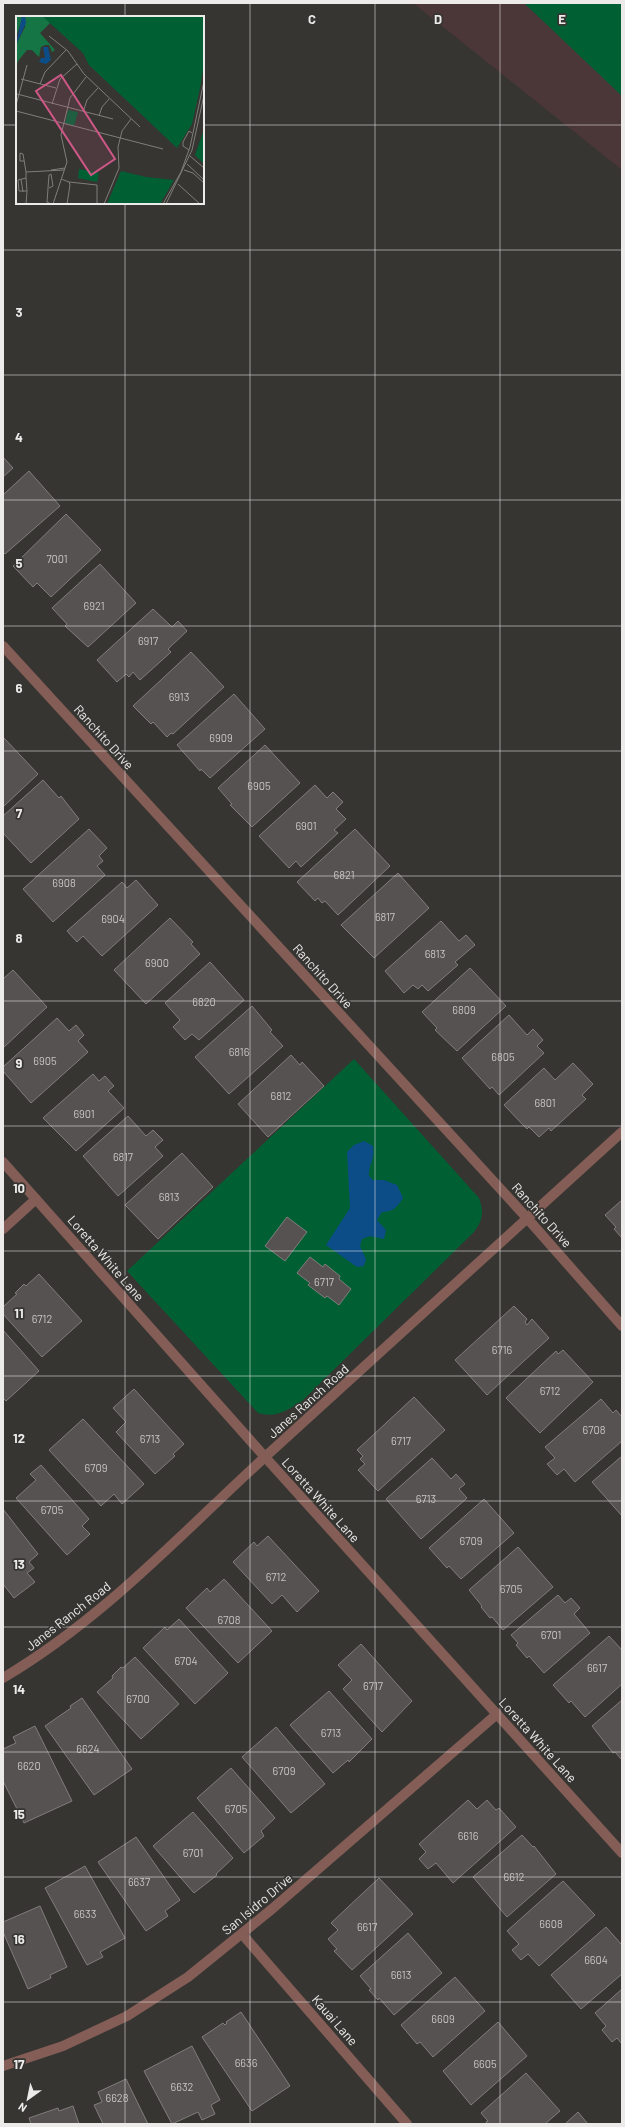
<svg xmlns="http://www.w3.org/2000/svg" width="625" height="2127" viewBox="0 0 625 2127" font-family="Barlow,sans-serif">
	<rect width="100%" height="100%" fill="#363532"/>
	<polygon fill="#4b3638" points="413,3 622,3 622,170"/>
	<g fill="#006034">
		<polygon points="524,3 622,3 622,96"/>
		<path d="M 354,1059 L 479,1198 C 484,1212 483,1220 474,1232 L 301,1402 C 286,1411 275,1418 258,1413 L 127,1271 Z"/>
	</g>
	<path fill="#0d4d87" d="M 364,1141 L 373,1146 C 375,1161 369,1162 369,1176 L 373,1180 L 384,1180 L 397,1185 L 403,1198 C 397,1207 393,1212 382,1212 L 377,1220 L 386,1230 L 384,1239 L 370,1236 L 362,1239 L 360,1246 L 366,1259 L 364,1266 L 357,1267 L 326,1245 L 350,1208 L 347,1152 L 354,1145 Z"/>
	<g fill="#565251" stroke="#817d7c">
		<polygon points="3,457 13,468 3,477"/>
		<polygon points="29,471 60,506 5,554 3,552 3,495"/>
		<polygon points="66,514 101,550 51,597 37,583 33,587 13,566"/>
		<polygon points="100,564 136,603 88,647 65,626 67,624 52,608"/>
		<polygon points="153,609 172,627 178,621 187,631 168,649 171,652 140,680 133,672 129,677 126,674 117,682 97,660"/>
		<polygon points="191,652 224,687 173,734 171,733 167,737 153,722 151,724 133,706"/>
		<polygon points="234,694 265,729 210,778 201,769 200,771 177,745"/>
		<polygon points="3,737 38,774 3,807"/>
		<polygon points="265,745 300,783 252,827 230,805 232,804 218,788"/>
		<polygon points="43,780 59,798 61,796 79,819 31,863 3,833 3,816"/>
		<polygon points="315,785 327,798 333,792 343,802 336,809 346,819 334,830 338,833 301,867 296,861 289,868 259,836"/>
		<polygon points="89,829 107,848 99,856 103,861 97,866 105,875 53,922 23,889"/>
		<polygon points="355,829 390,866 338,915 325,901 322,903 318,898 315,901 297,882"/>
		<polygon points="398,873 429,908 374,958 341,925"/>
		<polygon points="136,880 158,905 102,956 83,936 77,942 67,931 122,882 127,888"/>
		<polygon points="170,918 193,942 191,944 200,954 146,1004 114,970"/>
		<polygon points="441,921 459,941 466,935 475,945 455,962 458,965 428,991 422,985 418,989 413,985 404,993 385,971"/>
		<polygon points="210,962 244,1000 199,1040 192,1034 185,1040 173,1027 180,1020 165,1003"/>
		<polygon points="470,968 506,1006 457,1051 435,1030 437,1028 422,1012"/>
		<polygon points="13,970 47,1007 3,1048 3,979"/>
		<polygon points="252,1006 272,1030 270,1032 283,1046 229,1094 195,1057"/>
		<polygon points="509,1015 527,1035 533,1029 543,1040 537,1046 544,1053 499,1095 492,1087 490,1089 462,1058"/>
		<polygon points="57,1018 69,1031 76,1025 84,1035 78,1041 88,1052 31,1103 3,1071 3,1067"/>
		<polygon points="291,1055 300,1065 302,1062 324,1086 268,1137 238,1104"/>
		<polygon points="573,1063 593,1084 582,1095 586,1099 551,1131 549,1128 539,1137 529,1127 527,1129 504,1105 544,1068 555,1080"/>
		<polygon points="93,1074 99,1081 105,1076 114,1086 108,1091 124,1108 76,1151 43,1118"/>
		<polygon points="128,1116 146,1136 153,1130 163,1140 155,1147 163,1156 118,1196 83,1156"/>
		<polygon points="182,1153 213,1187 158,1239 125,1205"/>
		<polygon points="622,1200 622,1238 614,1229 616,1227 605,1215"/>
		<polygon points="287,1217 307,1232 285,1261 265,1246"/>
		<polygon points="310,1257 323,1267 325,1264 340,1276 339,1279 351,1289 339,1305 327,1296 325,1298 308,1285 310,1283 297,1273"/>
		<polygon points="39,1274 82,1321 42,1357 3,1314 3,1307 17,1294 15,1293 24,1284 26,1286"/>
		<polygon points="514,1306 527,1319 525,1322 527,1325 532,1319 549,1338 487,1395 455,1360"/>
		<polygon points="3,1330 39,1371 6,1401 3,1398"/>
		<polygon points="563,1350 593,1382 540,1433 506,1398 556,1351 558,1354"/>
		<polygon points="134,1389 184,1444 173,1454 175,1456 155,1474 116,1432 126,1422 113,1408"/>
		<polygon points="414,1397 445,1430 378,1491 358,1470 365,1464 360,1459 363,1456 357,1450"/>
		<polygon points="601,1399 613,1413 616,1410 622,1417 622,1441 575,1482 564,1469 557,1475 547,1464 555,1458 545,1447"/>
		<polygon points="83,1419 144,1484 122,1504 114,1494 101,1506 49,1450"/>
		<polygon points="622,1456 622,1516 592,1482"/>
		<polygon points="432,1458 451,1479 456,1474 465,1484 459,1489 467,1498 421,1539 386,1499"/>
		<polygon points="41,1465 89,1519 82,1526 90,1534 67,1555 16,1498 36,1480 30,1474"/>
		<polygon points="484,1499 514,1533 461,1579 449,1566 447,1568 429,1548"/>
		<polygon points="3,1509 38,1554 29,1562 34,1568 27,1573 35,1582 14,1598 3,1584"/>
		<polygon points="268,1536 319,1591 297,1612 282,1595 272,1604 233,1562 254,1542 257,1546"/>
		<polygon points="518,1547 553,1587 503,1630 492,1617 490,1618 481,1607 482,1606 469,1590"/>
		<polygon points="224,1579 272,1631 238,1663 186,1608 207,1588 210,1592"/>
		<polygon points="558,1595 565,1603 571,1598 580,1608 574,1614 590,1633 544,1673 529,1656 527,1658 516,1645 518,1643 511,1635"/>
		<polygon points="179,1619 228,1673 195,1704 143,1648 165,1627 167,1630"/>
		<polygon points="609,1636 622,1650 622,1684 585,1717 571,1701 569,1703 553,1685"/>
		<polygon points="361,1644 412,1701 382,1732 343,1689 352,1680 338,1665"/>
		<polygon points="135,1657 179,1704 141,1739 97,1692 113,1678 112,1676 121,1667 123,1668"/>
		<polygon points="329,1691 372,1739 349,1762 348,1760 333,1773 290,1725"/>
		<polygon points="82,1698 132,1769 94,1795 45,1726 71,1708 70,1706"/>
		<polygon points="622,1700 622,1760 615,1752 613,1753 592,1726"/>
		<polygon points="35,1726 72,1801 24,1823 3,1781 3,1749 16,1743 13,1737"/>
		<polygon points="276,1727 325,1784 291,1813 242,1757"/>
		<polygon points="231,1768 275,1818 261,1831 264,1836 244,1853 197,1798"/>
		<polygon points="468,1800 477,1809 487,1800 496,1810 499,1808 516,1827 453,1883 436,1863 428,1869 419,1859 426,1852 419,1844"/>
		<polygon points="193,1812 233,1858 216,1874 217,1875 194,1893 153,1846"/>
		<polygon points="522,1835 533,1847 534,1846 556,1874 507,1917 473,1877"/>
		<polygon points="136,1837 180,1900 165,1911 168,1916 146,1931 98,1862"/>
		<polygon points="85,1866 125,1938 100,1952 103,1957 87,1965 45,1888"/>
		<polygon points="379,1878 413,1914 352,1970 334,1951 337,1949 328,1939 338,1930 331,1923"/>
		<polygon points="563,1881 595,1915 539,1966 528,1954 521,1960 512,1950 519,1944 507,1931"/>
		<polygon points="40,1906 67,1967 50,1975 51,1978 28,1989 3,1932 3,1922"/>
		<polygon points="606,1927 622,1945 622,1974 581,2009 551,1975"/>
		<polygon points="408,1933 442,1973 394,2015 379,1998 378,2000 369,1990 371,1989 360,1976"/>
		<polygon points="455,1977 485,2011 433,2057 420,2042 417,2044 401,2025"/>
		<polygon points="622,1989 622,2044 617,2038 612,2042 602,2030 606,2026 595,2013"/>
		<polygon points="241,2012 290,2086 252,2111 202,2037 223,2023 225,2025 227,2023 226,2022"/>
		<polygon points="498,2022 527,2056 471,2105 443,2071"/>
		<polygon points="192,2046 220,2100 211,2105 215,2114 202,2120 198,2112 172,2124 144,2071"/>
		<polygon points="526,2073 560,2111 545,2124 487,2124 486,2122 488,2121 481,2113"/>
		<polygon points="126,2079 148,2124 103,2124 94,2105 102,2102 98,2092"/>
		<polygon points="73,2106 79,2124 31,2124 29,2118 58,2108 59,2111"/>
		<polygon points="578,2112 588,2124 565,2124"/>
	</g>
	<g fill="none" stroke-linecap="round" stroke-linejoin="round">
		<g stroke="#835d56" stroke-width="10">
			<polyline points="3,646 527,1218 622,1326"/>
			<polyline points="3,1162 265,1457 622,1853"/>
			<polyline points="3,1229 36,1199"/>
			<path d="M 3,1678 C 103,1619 181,1534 266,1456 C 384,1348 503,1240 622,1132"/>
			<polyline points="242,1934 407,2124"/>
			<polyline points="3,2066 63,2046 127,2016 188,1977 272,1909 497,1714"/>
		</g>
	</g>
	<path fill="none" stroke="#ecebe9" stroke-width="1" stroke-opacity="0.55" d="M 125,3 L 125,17M 250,3 L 250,2124M 375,3 L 375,2124M 500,3 L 500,2124M 3,125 L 17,125M 203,125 L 622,125M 125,203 L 125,2124M 3,250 L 622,250M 3,375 L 622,375M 3,500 L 622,500M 3,626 L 622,626M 3,751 L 622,751M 3,876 L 622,876M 3,1001 L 622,1001M 3,1126 L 622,1126M 3,1251 L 622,1251M 3,1376 L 622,1376M 3,1501 L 622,1501M 3,1627 L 622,1627M 3,1752 L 622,1752M 3,1877 L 622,1877M 3,2002 L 622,2002"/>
	<g text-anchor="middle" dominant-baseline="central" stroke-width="3.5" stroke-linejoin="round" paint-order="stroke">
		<g font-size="11" fill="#c6c5c3">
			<text x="57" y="558">7001</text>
			<text x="94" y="605">6921</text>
			<text x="148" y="640">6917</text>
			<text x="179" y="696">6913</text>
			<text x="221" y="737">6909</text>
			<text x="259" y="785">6905</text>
			<text x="306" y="825">6901</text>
			<text x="344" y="874">6821</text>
			<text x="64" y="882">6908</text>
			<text x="385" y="916">6817</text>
			<text x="113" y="918">6904</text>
			<text x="435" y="953">6813</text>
			<text x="157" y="962">6900</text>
			<text x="204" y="1001">6820</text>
			<text x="464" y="1009">6809</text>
			<text x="239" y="1051">6816</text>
			<text x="503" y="1056">6805</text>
			<text x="45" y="1060">6905</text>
			<text x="281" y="1095">6812</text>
			<text x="545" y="1102">6801</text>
			<text x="84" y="1113">6901</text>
			<text x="123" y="1156">6817</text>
			<text x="169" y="1196">6813</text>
			<text x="324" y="1281">6717</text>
			<text x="42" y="1318">6712</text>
			<text x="502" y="1349">6716</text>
			<text x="550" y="1390">6712</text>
			<text x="594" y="1429">6708</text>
			<text x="150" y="1438">6713</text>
			<text x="401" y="1440">6717</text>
			<text x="96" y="1467">6709</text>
			<text x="426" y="1498">6713</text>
			<text x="52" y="1509">6705</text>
			<text x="471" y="1540">6709</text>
			<text x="276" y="1576">6712</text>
			<text x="511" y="1588">6705</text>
			<text x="229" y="1619">6708</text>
			<text x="551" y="1634">6701</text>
			<text x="186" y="1660">6704</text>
			<text x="597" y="1667">6617</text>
			<text x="373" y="1685">6717</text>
			<text x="138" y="1698">6700</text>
			<text x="331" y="1732">6713</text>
			<text x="88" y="1748">6624</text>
			<text x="29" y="1765">6620</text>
			<text x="284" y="1770">6709</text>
			<text x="236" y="1808">6705</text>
			<text x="468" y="1835">6616</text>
			<text x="193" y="1852">6701</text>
			<text x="514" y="1876">6612</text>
			<text x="139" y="1881">6637</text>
			<text x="85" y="1913">6633</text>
			<text x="551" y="1923">6608</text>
			<text x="367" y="1926">6617</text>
			<text x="596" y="1959">6604</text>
			<text x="401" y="1974">6613</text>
			<text x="443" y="2018">6609</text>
			<text x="246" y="2062">6636</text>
			<text x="485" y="2063">6605</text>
			<text x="182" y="2086">6632</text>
			<text x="117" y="2097">6628</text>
		</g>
		<g font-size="13" fill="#ecebe9" stroke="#363532">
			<text transform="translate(104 737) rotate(48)">Ranchito Drive</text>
			<text transform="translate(323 976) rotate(48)">Ranchito Drive</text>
			<text transform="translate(542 1215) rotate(48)">Ranchito Drive</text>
			<text transform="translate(106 1258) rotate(49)">Loretta White Lane</text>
			<text transform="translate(308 1401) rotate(-42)">Janes Ranch Road</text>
			<text transform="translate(321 1500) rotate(48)">Loretta White Lane</text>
			<text transform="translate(68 1616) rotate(-38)">Janes Ranch Road</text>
			<text transform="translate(538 1740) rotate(48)">Loretta White Lane</text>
			<text transform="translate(257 1904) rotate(-40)">San Isidro Drive</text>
			<text transform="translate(335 2020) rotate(49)">Kauai Lane</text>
		</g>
	</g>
	<g transform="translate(16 16)">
		<rect width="188" height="188" fill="#363532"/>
		<path d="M 26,0 L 188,0 L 188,47 L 184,72 L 176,108 L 161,132 L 73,49 L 67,37 ZM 52,94 L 62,96 L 58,110 L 49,107 ZM 188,113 L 188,148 L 179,139 ZM 63,153 L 83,157 L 81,166 L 62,162 ZM 105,155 L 130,161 L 158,164 L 144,188 L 91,188 Z" fill="#006034"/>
		<path d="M 0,0 L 6,0 L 6,4 L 0,21 ZM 9,0 L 26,0 L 34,7 L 24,17 L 39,34 L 36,36 L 33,29 L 29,29 L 25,31 L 23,41 L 16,34 L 11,34 L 2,45 L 0,51 L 0,29 L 9,11 Z" fill="#167544"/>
		<path d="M 6,0 L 9,0 L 10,7 L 0,29 ZM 27,31 L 32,31 L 35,44 L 30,48 L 23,46 L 25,42 L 29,42 Z" fill="#0d4d87"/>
		<path fill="none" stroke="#7f7e7b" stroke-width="1" d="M 33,20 L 52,35 L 68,58 L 124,111M 5,63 L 40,72M 24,68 L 29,56 L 50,34M 1,78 L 97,103M 36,88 L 44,63 L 61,48M 0,89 L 11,49M 0,95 L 147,133M 67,96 L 71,84 L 82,72M 83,100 L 86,91 L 93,83M 173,134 L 167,130 L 167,126 L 173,115 L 176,117M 174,140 L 188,152M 8,145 L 4,145 L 4,137 L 7,138 L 10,156M 171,148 L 188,164M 35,154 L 49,152M 168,154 L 177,157 L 188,167M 10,162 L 11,175M 5,163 L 7,176M 45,163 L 53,166 L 54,169 L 51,188M 53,166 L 81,169 L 81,188M 162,168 L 184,188M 33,172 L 37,170 L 35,158 L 33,159 L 31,186 L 35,188M 10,188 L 11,175 L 3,175 L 2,164 L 10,162 L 10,156 L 48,154M 37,188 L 51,146 L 45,119 L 54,82 L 70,61M 88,188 L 103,152 L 102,131 L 106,115 L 115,103M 147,188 L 165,156 L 174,131 L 188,65M 150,188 L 176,134 L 188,79"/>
		<path fill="#cf5786" fill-opacity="0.15" stroke="#cf5786" stroke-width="2" d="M 45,59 L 99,143 L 75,159 L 20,75 Z"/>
		<rect width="188" height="188" fill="none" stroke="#ecebe9" stroke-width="2"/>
	</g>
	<g font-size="13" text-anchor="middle" font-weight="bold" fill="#ecebe9" stroke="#363532" stroke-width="3.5" stroke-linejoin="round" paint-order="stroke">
		<text x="312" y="24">C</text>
		<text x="438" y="24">D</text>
		<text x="562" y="24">E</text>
		<text x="19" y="317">3</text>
		<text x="19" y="442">4</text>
		<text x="19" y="568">5</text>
		<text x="19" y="693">6</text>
		<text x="19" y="818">7</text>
		<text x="19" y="943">8</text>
		<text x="19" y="1068">9</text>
		<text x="19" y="1193">10</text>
		<text x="19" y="1318">11</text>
		<text x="19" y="1443">12</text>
		<text x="19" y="1569">13</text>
		<text x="19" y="1694">14</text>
		<text x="19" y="1819">15</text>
		<text x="19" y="1944">16</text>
		<text x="19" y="2069">17</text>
	</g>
	<rect width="625" height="2127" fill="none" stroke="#ecebe9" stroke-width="8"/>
	<g transform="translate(28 2099) rotate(213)" stroke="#363532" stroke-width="3" paint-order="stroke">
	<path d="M0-3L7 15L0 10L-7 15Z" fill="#ecebe9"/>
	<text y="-6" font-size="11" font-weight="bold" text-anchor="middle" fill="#ecebe9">N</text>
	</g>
</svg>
